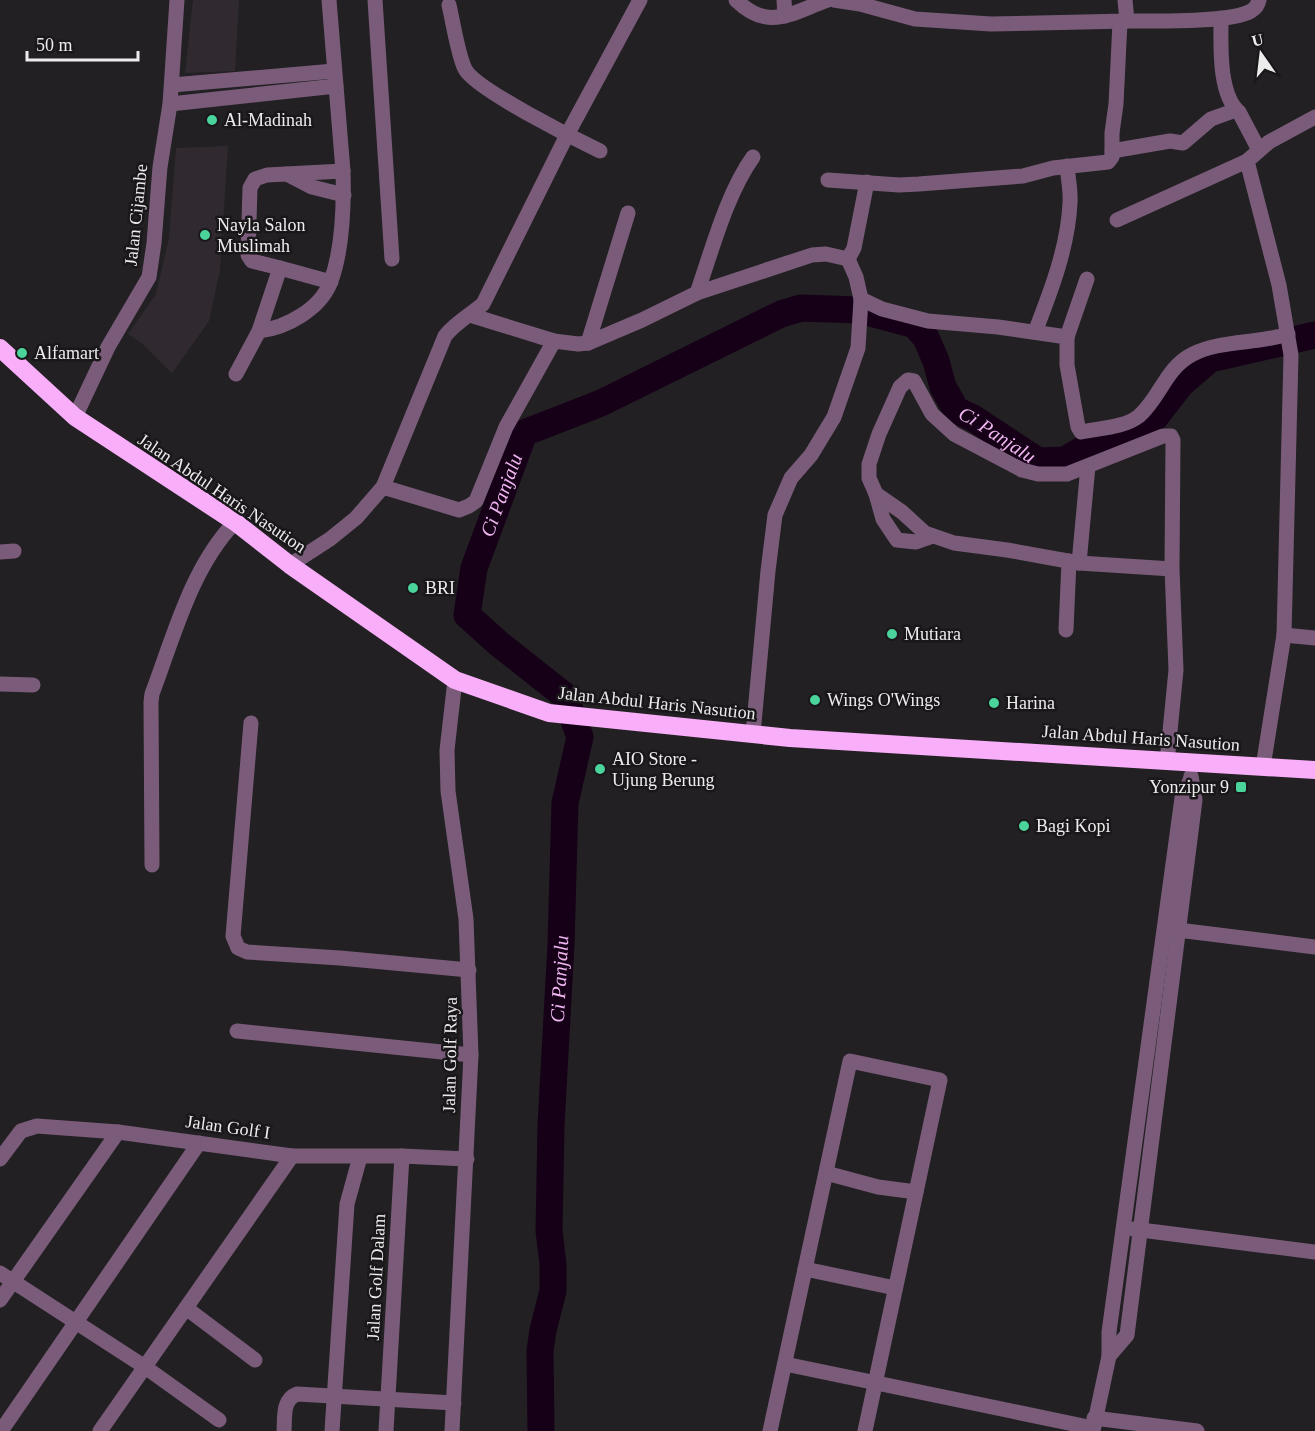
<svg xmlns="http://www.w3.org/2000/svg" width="1315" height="1431" viewBox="0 0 1315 1431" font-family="'Times New Roman',serif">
	<rect width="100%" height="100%" fill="#222022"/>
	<g fill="#302a30">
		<polygon points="193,0 239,0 235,71 185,73"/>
		<polygon points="228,146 220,270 209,321 172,373 144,345 128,334 156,294 169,238 176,148"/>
	</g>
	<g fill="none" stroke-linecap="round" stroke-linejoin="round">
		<path stroke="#160018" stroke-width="27" id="s1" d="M 541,1431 L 540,1351 L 543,1330 L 553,1291 L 553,1264 L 549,1231 L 551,1125 L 561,944 L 565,803 L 580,737 L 565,696 L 498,643 L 467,615 L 474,568 L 524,433 L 601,403 L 781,314 L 801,308 L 859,310 L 915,325 L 926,338 L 936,361 L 943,387 L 956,410 L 973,418 L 1038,461 L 1065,460 L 1094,443 L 1150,424 L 1181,384 L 1210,359 L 1315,335"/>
		<g stroke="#7a5c7a" stroke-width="15">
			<path d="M 329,0 L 343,171 C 344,206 343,248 331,281 C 321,309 286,328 259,331 L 280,268 L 331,282"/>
			<polyline points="375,0 392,259"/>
			<path d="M 736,0 C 769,32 791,13 828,0"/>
			<polyline points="784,0 785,16"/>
			<polyline points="834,0 860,4 915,19 991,24 1127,21 1125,0"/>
			<path d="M 449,5 C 453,22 458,55 465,69 C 475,89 575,139 600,151"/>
			<path d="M 1221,18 C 1221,43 1218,94 1239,112 L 1259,150"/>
			<path d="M 1127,21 C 1154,21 1231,23 1251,11 C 1256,8 1258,5 1259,0"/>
			<polyline points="172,85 334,71"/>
			<polyline points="170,104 336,86"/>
			<polyline points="1112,151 1170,141 1183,143 1211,119 1236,110"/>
			<polyline points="287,174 312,187 344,195"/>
			<polyline points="828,180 899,185 919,184 1023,176 1053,168 1108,162 1112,157 1112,133 1116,104 1120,22"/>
			<polyline points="1117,220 1247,161"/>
			<polyline points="848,259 854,248 867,182"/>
			<polyline points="280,268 252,261 248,255 250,188 255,179 267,175 343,171"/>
			<path d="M 697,293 C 712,250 727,193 753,157"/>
			<path d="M 861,299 L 882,309 L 928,321 L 998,327 L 1067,337 L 1067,365 L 1078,427 L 1081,432 C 1099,428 1124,428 1139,416 C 1161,397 1165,368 1193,354 C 1220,340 1258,344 1288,334"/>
			<polyline points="470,315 554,341 578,344 588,343 642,320 697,293 812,255 826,254 848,259 856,277 861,299 858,348 834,417 811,455 791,478 775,515 768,571 753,734"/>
			<path d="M 1035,332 C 1051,291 1068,247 1070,203 C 1071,191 1068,178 1067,166"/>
			<polyline points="1067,337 1087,279"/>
			<polyline points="588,343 628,213"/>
			<polyline points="236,374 259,331"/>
			<polyline points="75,417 108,347 149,277 154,243 160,167 170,104 177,0"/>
			<polyline points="383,487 459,510 469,506 476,501 506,427 554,341"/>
			<polyline points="876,494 883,519 897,540 916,542 933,536"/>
			<polyline points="0,552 14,551"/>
			<polyline points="1079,563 1088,466"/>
			<path d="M 290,565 L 330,539 L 356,518 L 383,487 L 445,336 C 455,323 470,315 483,304 L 567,135 L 640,0"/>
			<polyline points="1066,630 1069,561"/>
			<polyline points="1284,635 1315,638"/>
			<polyline points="0,684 33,685"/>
			<polyline points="251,723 233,936 238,948 247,952 340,958 469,970"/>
			<polyline points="1167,762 1176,670 1172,569 1173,440 1171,436 1163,436 1067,474 1038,474 1022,470 954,434 932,414 914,381 908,380 900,387 879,434 869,464 869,478 876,494 902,512 925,533 954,543 1007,550 1079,563 1172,569"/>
			<polyline points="1263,767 1284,635 1291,355 1279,285 1247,161 1269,142 1315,117"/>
			<path d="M 152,865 L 151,702 L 152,694 C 174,636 191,568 235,522"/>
			<polyline points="1170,929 1315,947"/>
			<polyline points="237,1031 471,1055"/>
			<polyline points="0,1159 21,1131 37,1126 118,1132 292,1156 402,1156 467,1159"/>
			<polyline points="826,1173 878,1187 916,1192"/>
			<polyline points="1133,1229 1315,1252"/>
			<polyline points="805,1269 895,1288"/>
			<polyline points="0,1273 145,1367 219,1420"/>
			<polyline points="0,1300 118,1132"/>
			<polyline points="186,1308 255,1360"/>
			<polyline points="1109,1356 1127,1335 1195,800 1191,776"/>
			<polyline points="785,1364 1093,1428"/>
			<polyline points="1094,1418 1197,1431"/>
			<polyline points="1,1431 199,1143"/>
			<polyline points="100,1431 292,1156"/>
			<path d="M 284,1431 C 285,1417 282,1400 297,1394 L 454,1403"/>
			<polyline points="332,1431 347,1204 360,1157"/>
			<polyline points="386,1431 402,1156"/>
			<polyline points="452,1431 471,1055 466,919 448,791 447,750 455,680"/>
			<polyline points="770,1431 850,1061 940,1080 865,1431"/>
			<polyline points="1093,1431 1109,1356 1109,1332 1182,798 1191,778"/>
		</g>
		<polyline stroke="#f8aef9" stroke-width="18" points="0,348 75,417 235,522 290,565 455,680 549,713 790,738 1315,770"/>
	</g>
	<g fill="#4ad49c" stroke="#191719" stroke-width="2">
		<circle cx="212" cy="120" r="6"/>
		<circle cx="205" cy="235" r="6"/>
		<circle cx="22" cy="353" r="6"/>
		<circle cx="413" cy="588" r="6"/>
		<circle cx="892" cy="634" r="6"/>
		<circle cx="815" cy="700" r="6"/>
		<circle cx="994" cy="703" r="6"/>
		<circle cx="600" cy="769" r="6"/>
		<rect x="1235" y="781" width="12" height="12" rx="3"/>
		<circle cx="1024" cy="826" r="6"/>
	</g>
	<g text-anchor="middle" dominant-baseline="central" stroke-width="5" stroke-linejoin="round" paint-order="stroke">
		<g font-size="18" fill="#edeced" stroke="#191719" text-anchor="start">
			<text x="224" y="120">Al-Madinah</text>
			<text x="217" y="225">Nayla Salon<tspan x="217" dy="21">Muslimah</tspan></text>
			<text x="34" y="353">Alfamart</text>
			<text x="425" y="588">BRI</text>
			<text x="904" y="634">Mutiara</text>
			<text x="827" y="700">Wings O'Wings</text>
			<text x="1006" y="703">Harina</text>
			<text x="612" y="759">AIO Store -<tspan x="612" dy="21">Ujung Berung</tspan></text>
			<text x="1229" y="787" text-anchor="end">Yonzipur 9</text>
			<text x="1036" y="826">Bagi Kopi</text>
		</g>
		<g font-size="18" fill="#edeced" stroke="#191719">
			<text transform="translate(136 215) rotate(-84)">Jalan Cijambe</text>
			<text transform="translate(222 493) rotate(34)">Jalan Abdul Haris Nasution</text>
			<text transform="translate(657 703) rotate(6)">Jalan Abdul Haris Nasution</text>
			<text transform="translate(1141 738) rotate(4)">Jalan Abdul Haris Nasution</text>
			<text transform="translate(450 1055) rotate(-89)">Jalan Golf Raya</text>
			<text transform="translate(228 1127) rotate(8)">Jalan Golf I</text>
			<text transform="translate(376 1277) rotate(-87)">Jalan Golf Dalam</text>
		</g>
		<g font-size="20" font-style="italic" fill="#eeb5ef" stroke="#191719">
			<text stroke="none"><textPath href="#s1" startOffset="1624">Ci Panjalu</textPath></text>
			<text stroke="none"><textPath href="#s1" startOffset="994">Ci Panjalu</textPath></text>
			<text stroke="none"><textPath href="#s1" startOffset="454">Ci Panjalu</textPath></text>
		</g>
	</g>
	<g transform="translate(1261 54) rotate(346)" stroke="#191719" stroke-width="4.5" paint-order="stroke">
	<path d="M0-4.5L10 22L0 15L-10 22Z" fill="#edeced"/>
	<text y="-9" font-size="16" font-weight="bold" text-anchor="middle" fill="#edeced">U</text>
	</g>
	<path d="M27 51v9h111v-9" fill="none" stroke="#edeced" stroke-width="3"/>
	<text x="36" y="51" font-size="18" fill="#edeced" stroke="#191719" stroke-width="4.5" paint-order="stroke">50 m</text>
</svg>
